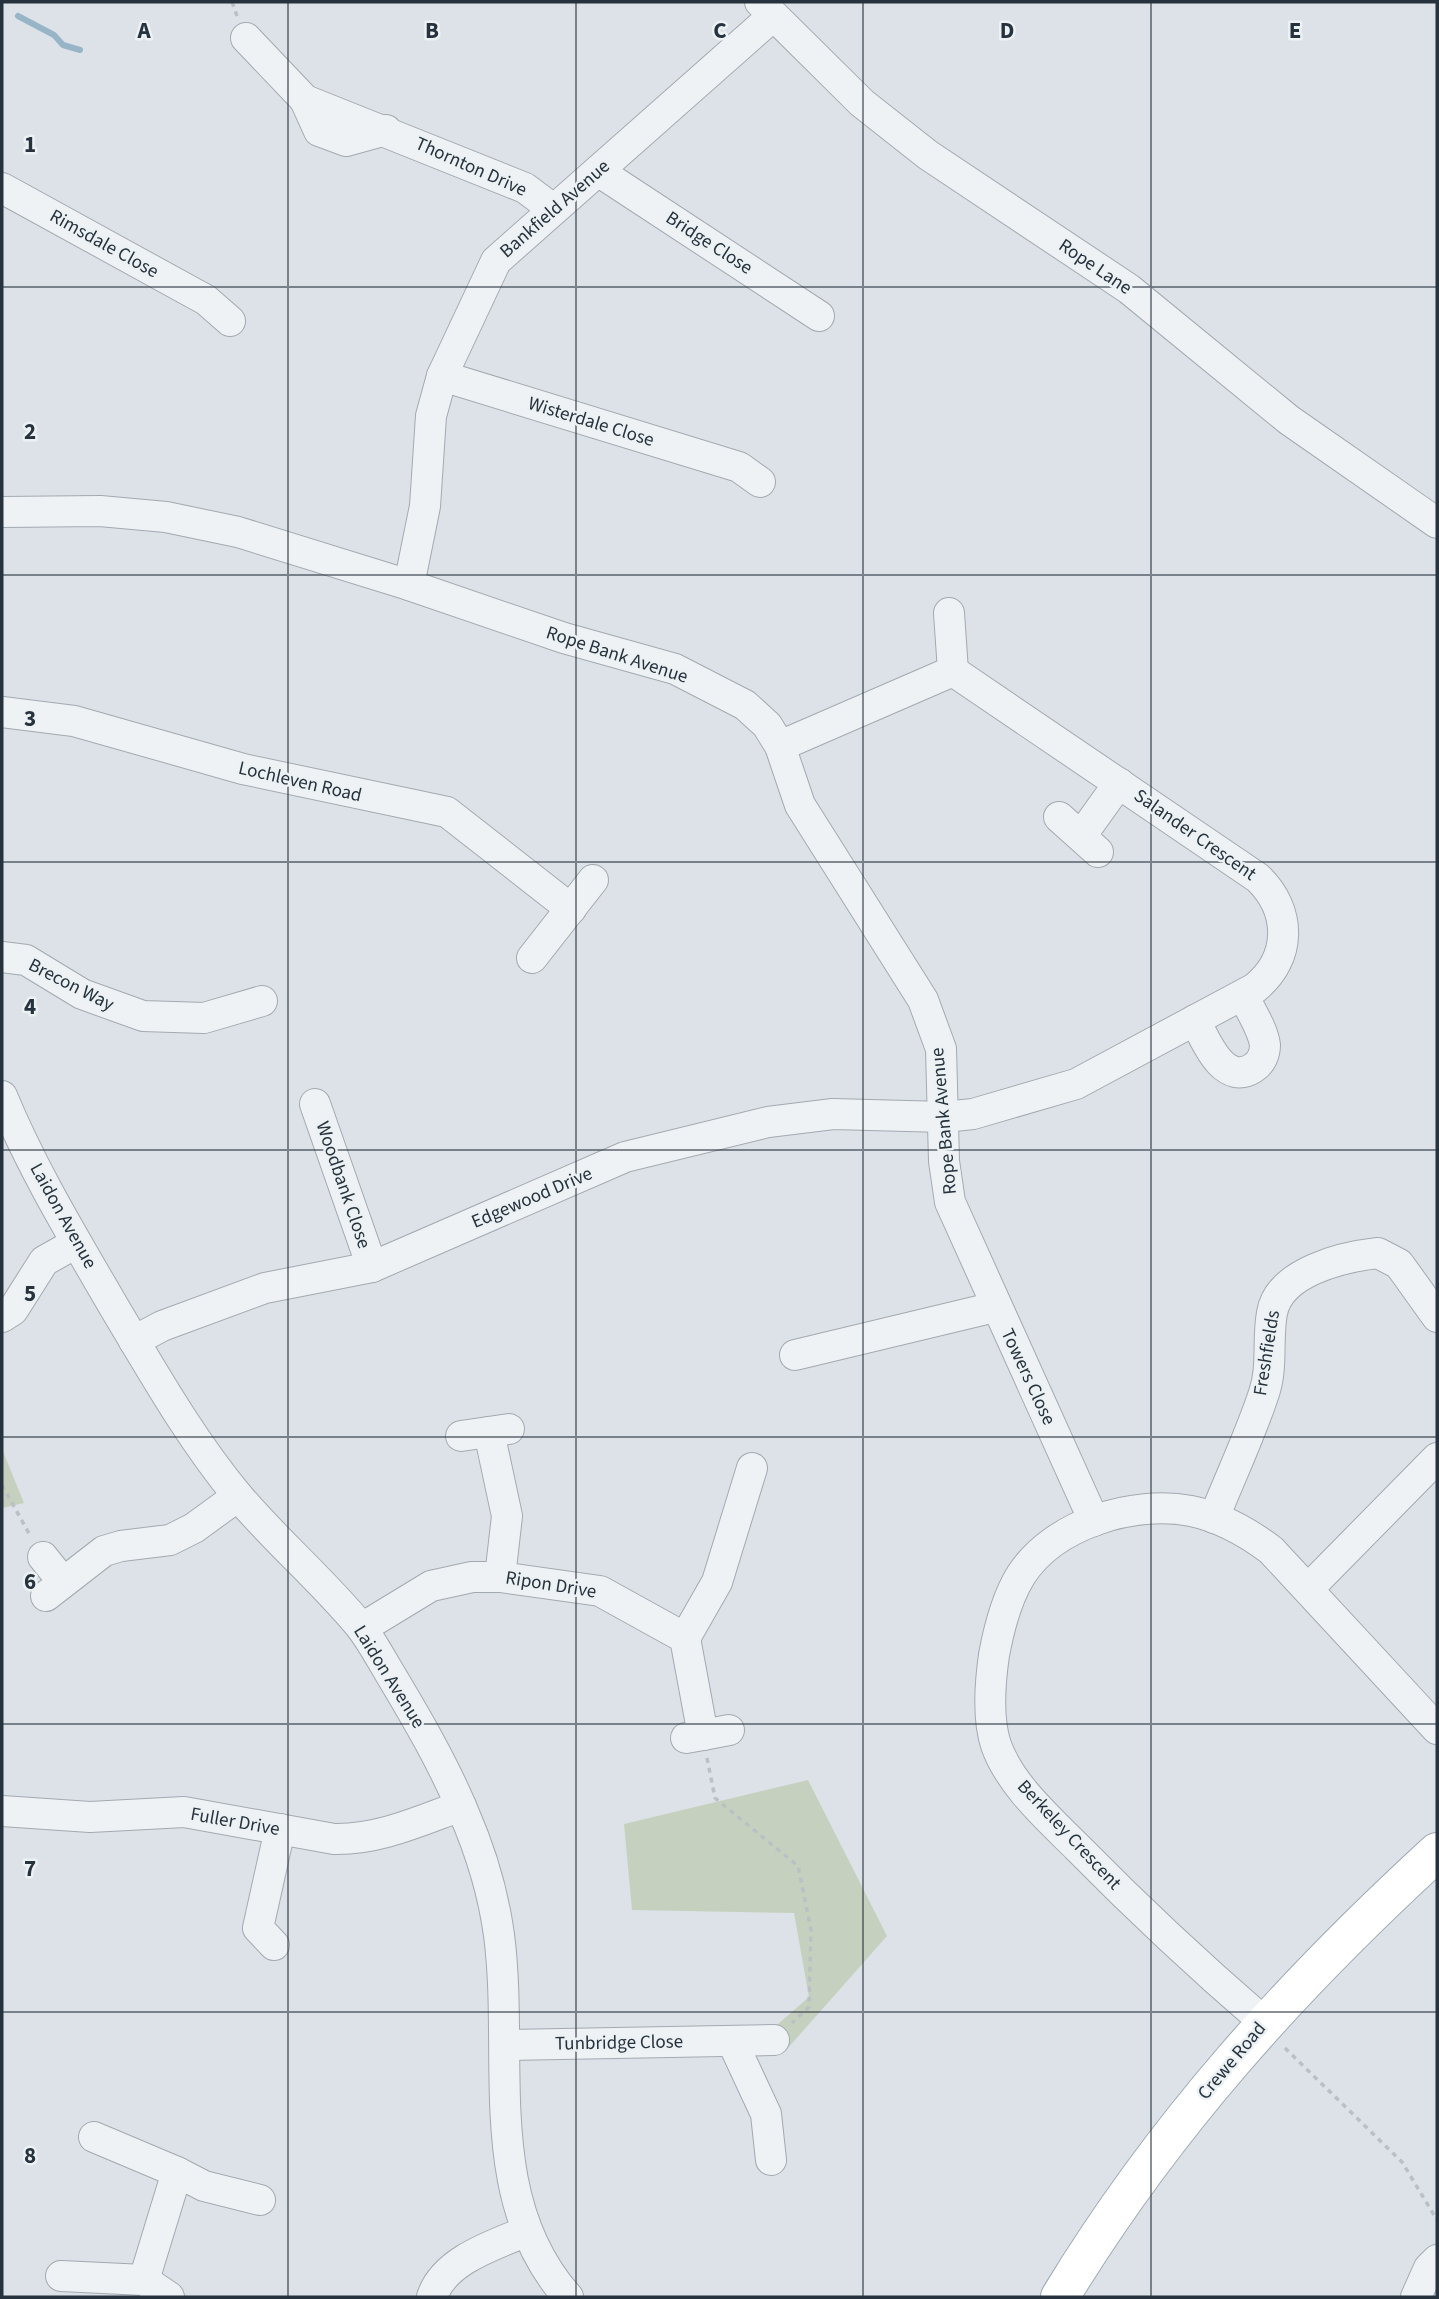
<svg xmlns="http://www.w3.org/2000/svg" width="1439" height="2299" viewBox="0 0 1439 2299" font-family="'Source Sans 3',sans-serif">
	<rect width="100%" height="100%" fill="#dce2e7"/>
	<g fill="#c5d1be">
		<polygon points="2,1449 24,1503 2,1508"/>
		<polygon points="808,1780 887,1936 787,2049 770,2031 809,1997 794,1913 632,1910 624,1824"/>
	</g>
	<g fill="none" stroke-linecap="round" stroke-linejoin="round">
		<polyline stroke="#97b5c7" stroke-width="6" points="18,16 54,35 63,45 80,50"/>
		<g stroke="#a2aab1" stroke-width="32">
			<g id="minor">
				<polyline points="760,2 862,103 928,155 1129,289 1289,420 1437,523"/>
				<polyline points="246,38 305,100 525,188 553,209"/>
				<polyline points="305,100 319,131 346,141 386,130"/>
				<polyline points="598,171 819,316"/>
				<polyline points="2,188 206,300 230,321"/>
				<polyline points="442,376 739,467 760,482"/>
				<polyline points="2,512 100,511 166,517 238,532 409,585 564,638 675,669 745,705 767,725 780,746 800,805 923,1000 941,1049 944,1161 950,1202 1094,1521"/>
				<polyline points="409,585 425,506 431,416 442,376 496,261 773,16"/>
				<polyline points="949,613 953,671"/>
				<polyline points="2,712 74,721 243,769 447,812 571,909"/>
				<polyline points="1059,817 1098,852"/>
				<polyline points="1081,836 1119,783"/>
				<polyline points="2,957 26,960 82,994 143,1016 204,1018 262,1001"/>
				<polyline points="532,958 593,880"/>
				<path d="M 1195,1020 C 1205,1039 1223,1087 1253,1068 C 1261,1063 1265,1054 1265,1045 C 1263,1029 1250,1010 1243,995"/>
				<path d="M 2,1096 C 32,1169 74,1238 114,1307 C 153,1372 190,1438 238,1496 C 276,1541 322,1580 360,1626 C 371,1640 380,1657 389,1672 C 416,1717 443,1763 463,1811 C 481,1852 493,1891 499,1935 C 515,2057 479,2197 568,2297"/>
				<polyline points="315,1104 372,1267"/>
				<polyline points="2,1317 13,1310 44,1261 76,1243"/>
				<path d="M 134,1341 L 162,1326 L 265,1288 L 372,1267 L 625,1157 L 768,1122 L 833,1114 L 944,1117 L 973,1114 L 1076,1084 L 1255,988 C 1292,958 1292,911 1258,878 L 953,671 L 780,746"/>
				<polyline points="795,1355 995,1307"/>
				<polyline points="489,1432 507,1516 500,1577"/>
				<polyline points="461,1436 509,1429"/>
				<path d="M 1214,1518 C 1230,1477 1250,1436 1264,1393 C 1273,1367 1267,1339 1272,1313 C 1279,1272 1342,1257 1378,1253 L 1399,1264 L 1437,1317"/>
				<polyline points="43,1557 63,1582"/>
				<polyline points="1308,1589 1437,1458"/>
				<polyline points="46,1596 104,1551 121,1546 170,1540 194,1528 238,1496"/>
				<polyline points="362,1628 431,1586 472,1577 500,1577 600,1591 685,1638 703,1735 686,1738"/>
				<polyline points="685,1638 717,1582 752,1468"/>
				<polyline points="703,1735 729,1730"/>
				<path d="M 2,1811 L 90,1817 L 184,1812 L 334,1839 C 379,1840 419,1821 461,1806"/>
				<polyline points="274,1945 258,1928 280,1829"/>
				<path d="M 1264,2022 C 1199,1966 1138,1909 1078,1848 C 1049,1819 1010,1785 996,1745 C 987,1718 990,1683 994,1655 C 999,1628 1006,1599 1021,1575 C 1054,1524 1133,1500 1191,1511 C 1220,1517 1247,1532 1271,1550 L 1437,1729"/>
				<polyline points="732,2041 766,2114 771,2160"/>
				<polyline points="506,2045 774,2040"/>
				<polyline points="94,2137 177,2172 144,2280"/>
				<polyline points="177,2172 204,2186 260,2200"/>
				<polyline points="61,2276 144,2280 169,2297"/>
				<path d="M 432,2297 C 444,2260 494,2245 527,2231"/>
				<polyline points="1416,2297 1429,2268 1437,2260"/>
			</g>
		</g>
		<g stroke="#9ca8b2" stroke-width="40">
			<path id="major" d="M 1060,2297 C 1164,2126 1290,1987 1437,1852"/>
		</g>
		<g stroke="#bbc0c5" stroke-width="3.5" stroke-dasharray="5 5" stroke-linecap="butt">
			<polyline points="232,2 237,16"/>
			<polyline points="2,1485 31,1537"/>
			<polyline points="707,1758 715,1798 798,1866 811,1930 809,2007 792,2023"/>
			<polyline points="1285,2048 1402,2162 1437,2220"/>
		</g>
		<use href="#minor" stroke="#eff2f5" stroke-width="30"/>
		<use href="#major" stroke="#fff" stroke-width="38"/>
	</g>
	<path fill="none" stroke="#26323d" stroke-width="2" stroke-opacity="0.55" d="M 288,2 L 288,2297M 576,2 L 576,2297M 863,2 L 863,2297M 1151,2 L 1151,2297M 2,287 L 1437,287M 2,575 L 1437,575M 2,862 L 1437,862M 2,1150 L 1437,1150M 2,1437 L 1437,1437M 2,1724 L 1437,1724M 2,2012 L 1437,2012"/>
	<g text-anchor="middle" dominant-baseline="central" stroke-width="5" stroke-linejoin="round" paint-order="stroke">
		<g font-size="19" fill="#26323d" stroke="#ecf1f4">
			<text transform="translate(471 167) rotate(24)">Thornton Drive</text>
			<text transform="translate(555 209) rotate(-41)">Bankfield Avenue</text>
			<text transform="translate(709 243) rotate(33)">Bridge Close</text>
			<text transform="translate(104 244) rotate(29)">Rimsdale Close</text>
			<text transform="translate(1095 267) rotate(34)">Rope Lane</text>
			<text transform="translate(591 422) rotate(17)">Wisterdale Close</text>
			<text transform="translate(617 655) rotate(18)">Rope Bank Avenue</text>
			<text transform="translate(300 782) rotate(13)">Lochleven Road</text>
			<text transform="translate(1195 835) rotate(35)">Salander Crescent</text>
			<text transform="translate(71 985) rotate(27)">Brecon Way</text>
			<text transform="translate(944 1121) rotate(-95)">Rope Bank Avenue</text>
			<text transform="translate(343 1185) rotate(71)">Woodbank Close</text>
			<text transform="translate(532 1198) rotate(-23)">Edgewood Drive</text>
			<text transform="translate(63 1216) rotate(61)">Laidon Avenue</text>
			<text transform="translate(1267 1353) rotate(-81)">Freshfields</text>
			<text transform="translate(1028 1377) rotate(65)">Towers Close</text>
			<text transform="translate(551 1585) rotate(9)">Ripon Drive</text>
			<text transform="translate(389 1677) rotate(58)">Laidon Avenue</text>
			<text transform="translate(235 1822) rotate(10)">Fuller Drive</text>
			<text transform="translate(1069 1835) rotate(47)">Berkeley Crescent</text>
			<text transform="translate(619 2043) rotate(-1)">Tunbridge Close</text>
			<text transform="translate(1232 2061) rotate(-50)">Crewe Road</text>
		</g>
	</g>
	<g font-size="23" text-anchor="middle" font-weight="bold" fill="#26323d" stroke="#ecf1f4" stroke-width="5" stroke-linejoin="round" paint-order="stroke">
		<text x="144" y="38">A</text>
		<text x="432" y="38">B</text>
		<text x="720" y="38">C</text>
		<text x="1007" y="38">D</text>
		<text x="1295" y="38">E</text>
		<text x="30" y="152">1</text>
		<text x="30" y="439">2</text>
		<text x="30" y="726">3</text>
		<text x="30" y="1014">4</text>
		<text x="30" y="1301">5</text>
		<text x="30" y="1589">6</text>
		<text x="30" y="1876">7</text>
		<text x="30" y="2163">8</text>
	</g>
	<rect width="1439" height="2299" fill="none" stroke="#26323d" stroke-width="7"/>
</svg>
